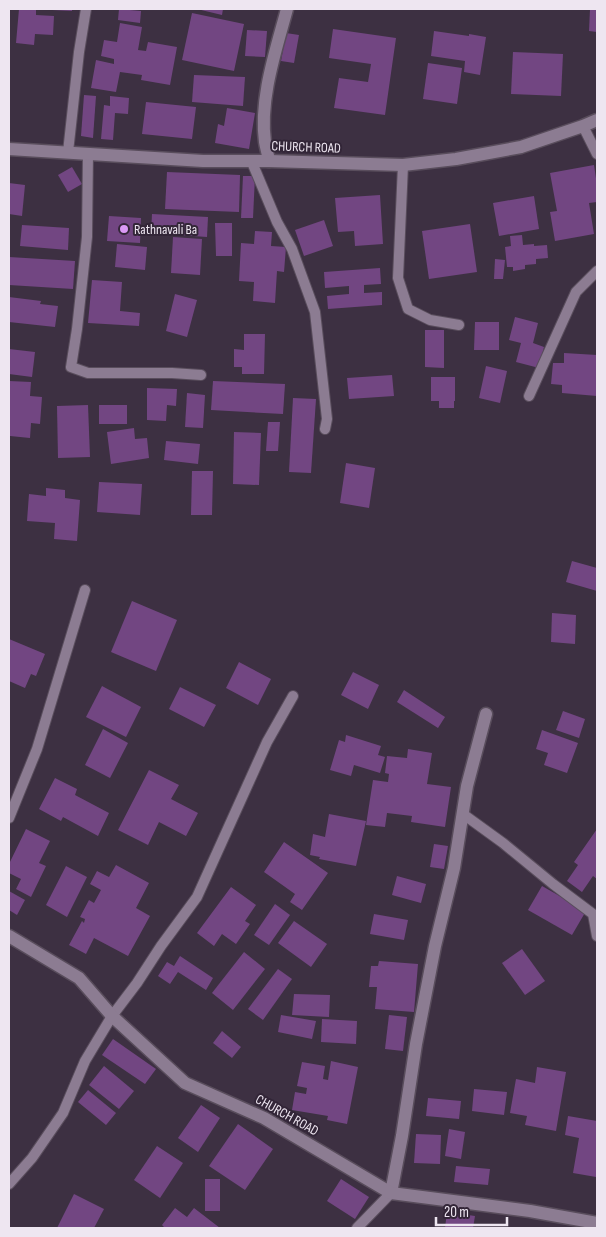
<svg xmlns="http://www.w3.org/2000/svg" width="606" height="1237" viewBox="0 0 606 1237" font-family="'Sofia Sans Condensed',sans-serif">
	<rect width="100%" height="100%" fill="#3d3042"/>
	<g fill="#724682">
		<polygon points="19,9 36,9 36,15 54,16 53,35 35,34 34,45 16,43"/>
		<polygon points="52,9 72,9 72,11 52,10"/>
		<polygon points="119,9 141,11 140,23 118,20"/>
		<polygon points="197,9 223,9 222,15"/>
		<polygon points="590,9 597,10 597,32 589,31"/>
		<polygon points="192,13 244,24 234,71 182,60"/>
		<polygon points="120,23 142,27 138,50 146,51 148,42 177,47 170,85 141,80 142,75 120,72 116,92 91,88 96,60 114,64 114,59 101,56 104,40 117,42"/>
		<polygon points="333,29 396,38 385,115 334,108 339,78 368,82 371,64 329,58"/>
		<polygon points="247,30 267,31 265,57 245,56"/>
		<polygon points="434,31 469,36 469,34 486,37 480,75 464,72 465,61 431,56"/>
		<polygon points="286,33 299,35 294,63 281,61"/>
		<polygon points="513,52 563,54 561,96 511,94"/>
		<polygon points="428,63 462,68 457,104 423,99"/>
		<polygon points="194,75 245,77 243,106 192,102"/>
		<polygon points="84,95 96,96 93,138 81,136"/>
		<polygon points="110,96 129,98 128,114 115,113 113,140 101,139 104,105 110,106"/>
		<polygon points="146,102 196,107 192,139 142,134"/>
		<polygon points="227,108 255,113 249,149 215,143 218,124 224,126"/>
		<polygon points="594,165 597,185 597,202 589,203 594,234 555,241 550,212 557,211 550,173"/>
		<polygon points="72,167 82,184 68,192 58,175"/>
		<polygon points="167,172 240,175 239,212 165,209"/>
		<polygon points="243,176 255,176 253,218 241,218"/>
		<polygon points="9,183 25,185 22,216 9,214"/>
		<polygon points="380,195 383,244 355,246 354,231 338,232 335,198"/>
		<polygon points="534,196 539,229 499,236 493,203"/>
		<polygon points="152,214 208,217 207,237 151,233"/>
		<polygon points="109,216 141,218 140,243 107,241"/>
		<polygon points="324,220 333,246 304,256 295,230"/>
		<polygon points="215,223 232,223 232,256 216,256"/>
		<polygon points="470,224 477,272 429,279 422,231"/>
		<polygon points="22,225 69,228 68,250 20,246"/>
		<polygon points="255,231 272,232 271,246 286,247 284,272 277,271 275,303 253,301 254,282 239,281 241,243 254,244"/>
		<polygon points="522,235 523,245 534,244 534,246 547,245 548,258 536,259 536,264 525,265 525,269 513,271 513,267 507,267 505,247 511,246 510,236"/>
		<polygon points="173,237 202,239 200,275 171,273"/>
		<polygon points="117,244 147,247 145,270 115,267"/>
		<polygon points="9,257 75,261 73,289 9,285"/>
		<polygon points="495,259 505,260 503,279 494,279"/>
		<polygon points="380,268 381,284 364,285 364,293 382,292 382,305 328,309 327,296 349,294 349,286 325,288 324,272"/>
		<polygon points="92,280 122,282 120,311 140,313 139,326 88,323"/>
		<polygon points="175,294 197,300 187,337 166,331"/>
		<polygon points="9,297 41,301 40,304 58,306 55,327 9,322"/>
		<polygon points="515,317 538,323 533,343 544,347 539,368 516,362 521,343 509,340"/>
		<polygon points="475,322 499,322 499,350 474,350"/>
		<polygon points="425,330 444,330 444,368 425,367"/>
		<polygon points="244,334 265,334 264,374 242,374 242,367 234,367 234,349 244,350"/>
		<polygon points="9,349 35,352 32,377 9,374"/>
		<polygon points="564,353 597,355 597,396 562,393 562,385 551,384 553,363 564,363"/>
		<polygon points="486,366 507,371 500,403 479,398"/>
		<polygon points="392,375 394,396 349,399 347,378"/>
		<polygon points="431,377 455,377 455,401 454,401 454,408 439,408 439,401 431,401"/>
		<polygon points="9,381 31,382 30,396 42,397 40,424 31,423 30,438 10,436 10,432 9,432"/>
		<polygon points="213,381 285,384 283,414 211,410"/>
		<polygon points="147,388 177,389 176,406 167,405 166,421 147,420"/>
		<polygon points="187,393 205,395 203,428 185,427"/>
		<polygon points="293,398 316,399 311,473 289,472"/>
		<polygon points="88,405 90,457 58,458 57,406"/>
		<rect x="99" y="405" width="28" height="19"/>
		<polygon points="268,422 280,422 278,451 266,451"/>
		<polygon points="134,428 135,439 147,438 149,458 111,464 107,432"/>
		<polygon points="234,432 261,433 259,485 233,484"/>
		<polygon points="166,441 200,444 198,464 164,460"/>
		<polygon points="346,463 375,468 369,508 340,503"/>
		<polygon points="192,471 213,471 212,515 191,515"/>
		<polygon points="99,482 142,484 140,515 97,512"/>
		<polygon points="46,488 65,490 65,498 80,500 77,541 54,539 55,523 27,521 29,494 46,496"/>
		<polygon points="572,561 597,568 597,591 566,582"/>
		<polygon points="132,601 177,620 156,671 111,652"/>
		<polygon points="552,613 576,615 575,644 551,642"/>
		<polygon points="9,639 45,654 36,676 31,674 25,688 9,681"/>
		<polygon points="239,662 271,679 258,705 226,688"/>
		<polygon points="353,672 379,685 368,709 341,695"/>
		<polygon points="102,686 141,707 126,737 86,717"/>
		<polygon points="180,687 216,705 204,727 169,709"/>
		<polygon points="404,690 445,717 438,728 397,702"/>
		<polygon points="563,711 585,719 579,738 556,730"/>
		<polygon points="103,729 128,743 110,778 85,765"/>
		<polygon points="542,730 578,743 567,773 544,765 548,753 536,749"/>
		<polygon points="346,735 381,746 378,755 385,757 380,773 354,765 351,776 330,770 339,740 345,742"/>
		<polygon points="408,749 432,753 427,784 451,787 445,827 411,822 412,816 387,813 385,827 366,825 373,780 388,782 389,774 385,773 387,756 407,758"/>
		<polygon points="149,770 179,785 171,799 198,813 186,836 159,822 148,845 118,830"/>
		<polygon points="55,778 77,789 75,795 109,813 98,836 63,817 61,821 39,809"/>
		<polygon points="329,814 366,821 356,866 319,859 320,857 310,855 313,834 325,837"/>
		<polygon points="26,829 50,841 39,863 46,866 31,897 16,889 21,879 9,873 9,864"/>
		<polygon points="597,829 597,879 593,876 582,892 567,881 578,865 574,862"/>
		<polygon points="284,842 328,873 302,910 290,902 295,894 264,872"/>
		<polygon points="434,844 448,846 444,869 430,867"/>
		<polygon points="116,865 149,883 136,908 150,916 128,956 94,938 86,954 69,945 82,921 84,923 85,919 80,917 89,900 94,903 101,890 90,884 97,871 109,877"/>
		<polygon points="66,866 87,877 67,917 46,905"/>
		<polygon points="397,876 426,884 421,903 392,895"/>
		<polygon points="542,886 586,911 572,935 528,910"/>
		<polygon points="231,887 256,905 245,921 250,924 236,944 222,934 214,946 197,933"/>
		<polygon points="9,891 25,900 17,915 9,910"/>
		<polygon points="275,904 290,915 269,945 254,935"/>
		<polygon points="374,914 408,920 404,940 370,934"/>
		<polygon points="294,921 327,944 311,967 278,943"/>
		<polygon points="522,949 545,981 525,995 502,963"/>
		<polygon points="244,952 265,969 233,1010 212,993"/>
		<polygon points="180,956 213,978 206,990 178,972 170,984 158,976 167,962 174,966"/>
		<polygon points="379,961 418,964 414,1012 375,1009 377,987 369,987 371,966 378,966"/>
		<polygon points="278,969 292,979 263,1020 248,1009"/>
		<polygon points="294,994 330,995 329,1017 292,1015"/>
		<polygon points="281,1015 316,1021 312,1039 278,1032"/>
		<polygon points="389,1015 407,1017 403,1051 385,1049"/>
		<polygon points="322,1019 357,1021 356,1044 321,1042"/>
		<polygon points="222,1031 241,1047 232,1058 213,1043"/>
		<polygon points="113,1039 156,1069 145,1084 102,1055"/>
		<polygon points="331,1061 358,1067 347,1124 327,1120 328,1116 292,1110 295,1092 306,1094 307,1088 297,1086 302,1062 325,1066 323,1079 328,1080"/>
		<polygon points="104,1066 134,1091 119,1109 89,1085"/>
		<polygon points="537,1067 566,1072 556,1131 525,1125 527,1116 510,1113 516,1079 535,1083"/>
		<polygon points="474,1089 507,1092 504,1115 472,1111"/>
		<polygon points="88,1090 116,1113 106,1125 78,1102"/>
		<polygon points="428,1098 461,1101 459,1119 426,1116"/>
		<polygon points="201,1105 220,1118 198,1152 178,1138"/>
		<polygon points="568,1116 597,1121 597,1169 596,1177 573,1173 579,1138 565,1135"/>
		<polygon points="238,1124 273,1149 245,1190 209,1166"/>
		<polygon points="449,1129 465,1132 461,1159 445,1156"/>
		<polygon points="416,1134 441,1135 440,1164 414,1163"/>
		<polygon points="157,1146 183,1163 160,1198 134,1180"/>
		<polygon points="456,1166 490,1169 488,1185 454,1182"/>
		<rect x="205" y="1179" width="15" height="32"/>
		<polygon points="341,1179 369,1197 355,1219 327,1201"/>
		<polygon points="74,1194 104,1209 94,1228 57,1228"/>
		<polygon points="175,1208 187,1217 194,1208 220,1228 165,1228 162,1225"/>
		<polygon points="447,1212 475,1216 473,1228 445,1228"/>
	</g>
	<g fill="none" stroke-linecap="round" stroke-linejoin="round">
		<g stroke="#594d5c" stroke-width="12">
			<g id="lane">
				<polyline points="583,126 597,154"/>
				<polyline points="68,152 79,52 86,9"/>
				<polyline points="88,153 87,237 77,329 71,367 88,373 172,373 201,375"/>
				<polyline points="251,160 277,222 292,249 315,312 327,419 325,429"/>
				<polyline points="403,165 398,278 408,309 430,320 459,325"/>
				<polyline points="529,396 576,292 597,271"/>
				<polyline points="463,814 503,843 553,884 593,914 597,936"/>
				<polyline points="9,818 37,749 85,590"/>
				<polyline points="9,1184 32,1158 63,1113 85,1061 112,1016 137,983 161,946 197,897 267,742 293,696"/>
				<polyline points="357,1228 391,1193"/>
			</g>
		</g>
		<g stroke="#594d5c" stroke-width="15">
			<g id="street">
				<path d="M 269,161 C 268,154 266,148 265,142 C 259,99 276,50 287,9"/>
				<polyline points="391,1193 402,1136 416,1044 435,946 454,868 467,786 486,714"/>
			</g>
		</g>
		<g stroke="#594d5c" stroke-width="15">
			<g id="secondary">
				<polyline points="9,149 203,161 269,161 403,165 456,159 521,147 583,126 597,120"/>
				<polyline points="9,936 79,978 112,1016 185,1083 264,1118 391,1193 530,1211 597,1223"/>
			</g>
		</g>
		<use href="#lane" stroke="#8c7c92" stroke-width="10"/>
		<use href="#street" stroke="#8c7c92" stroke-width="12"/>
		<use href="#secondary" stroke="#8c7c92" stroke-width="12"/>
	</g>
	<circle fill="#db99f5" stroke="#332638" stroke-width="2" cx="124" cy="229" r="5"/>
	<g text-anchor="middle" dominant-baseline="central" stroke-width="4" stroke-linejoin="round" paint-order="stroke">
		<g font-size="14" fill="#eee6f1" stroke="#332638">
			<text transform="translate(306 147) rotate(2)">CHURCH ROAD</text>
			<text transform="translate(287 1115) rotate(29)">CHURCH ROAD</text>
		</g>
		<g font-size="14" fill="#eee6f1" stroke="#332638" text-anchor="start">
			<text x="134" y="229">Rathnavali Ba</text>
		</g>
	</g>
	<rect width="606" height="1237" fill="none" stroke="#eee6f1" stroke-width="20"/>
	<path d="M436 1217v8h71v-8" fill="none" stroke="#eee6f1" stroke-width="2.5"/>
	<text x="444" y="1217" font-size="15" fill="#eee6f1" stroke="#332638" stroke-width="4" paint-order="stroke">20 m</text>
</svg>
